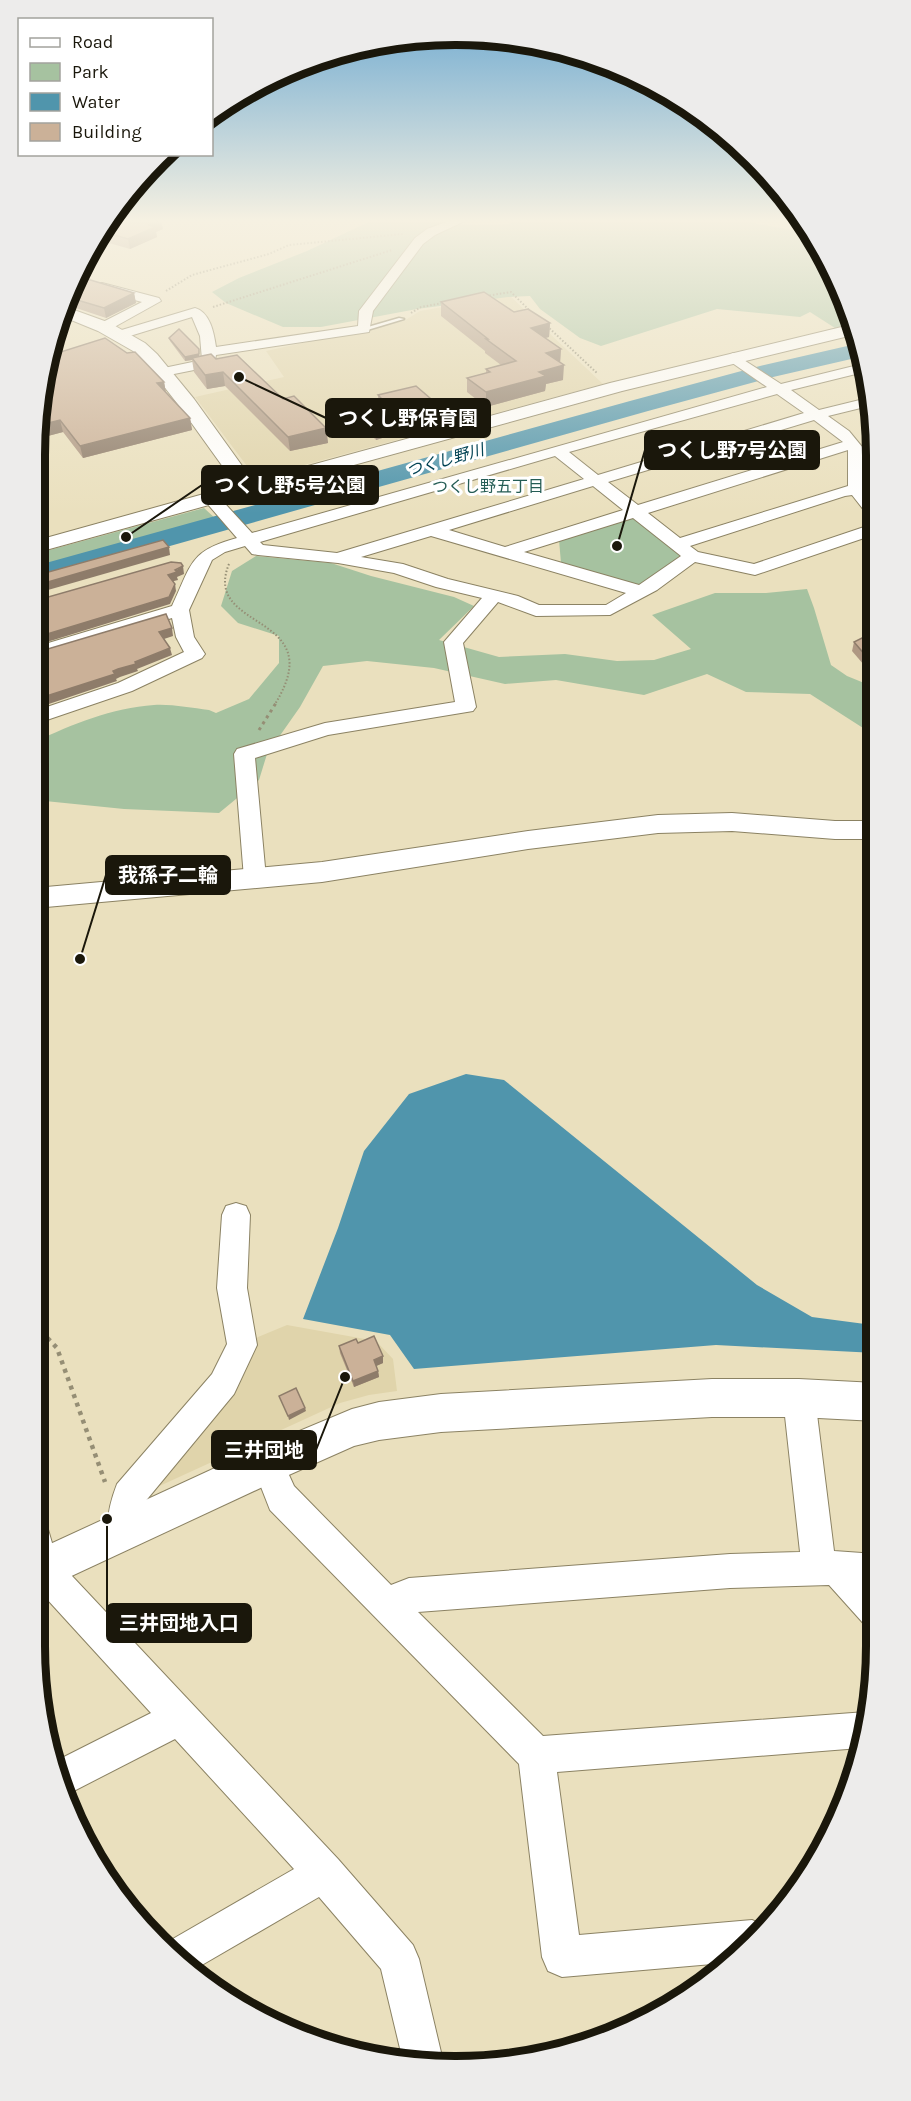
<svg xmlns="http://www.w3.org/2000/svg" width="911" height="2101" viewBox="0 0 911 2101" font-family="Karla,'Noto Sans JP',sans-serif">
	<rect width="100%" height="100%" fill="#eae0be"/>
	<g fill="#e0d4ab">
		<polygon points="509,295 603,384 256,478 195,397 284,377 266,351 404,321 420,311"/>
		<polygon points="287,1325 376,1341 393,1359 397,1391 369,1395 340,1403 153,1489 246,1349 258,1337"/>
	</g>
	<g fill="#a6c2a0">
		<polygon points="375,219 433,219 455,224 477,225 508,224 524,219 732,219 797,231 807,230 833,270 841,294 839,296 841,296 850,325 835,328 810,312 800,317 717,309 601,346 580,338 540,309 530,296 508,297 417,309 321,327 283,327 226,303 212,292 239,278 307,251"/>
		<polygon points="204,508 217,520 35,570 35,554"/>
		<polygon points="631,517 638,518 681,551 680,556 644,584 637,584 561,563 559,540"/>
		<path d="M 256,556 L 331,563 L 371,576 L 454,597 L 474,606 L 439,640 L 499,657 L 565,654 L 617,661 L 654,660 L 691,649 L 652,615 L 715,593 L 766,593 L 807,589 L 814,608 L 831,665 L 847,676 L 874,687 L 874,735 L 810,694 L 746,692 L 707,674 L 644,695 L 556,680 L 505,684 L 434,668 L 367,661 L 323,666 L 300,707 L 267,754 L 259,780 L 219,813 L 124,809 L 35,800 L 35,742 C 72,724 112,708 154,705 C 172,704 191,708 209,710 L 216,713 L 249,699 L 279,663 L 279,636 L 238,623 L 221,606 L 232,571 Z"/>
	</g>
	<polygon fill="#5095ac" points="466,1074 504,1080 757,1285 812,1317 865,1324 876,1316 876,1353 716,1345 414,1369 390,1335 303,1319 338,1228 364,1151 409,1094"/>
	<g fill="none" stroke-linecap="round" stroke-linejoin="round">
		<polygon fill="#5095ac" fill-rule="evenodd" points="856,344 860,357 773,377 648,411 35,584 35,566 630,401 760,366"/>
		<g stroke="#8b8263" stroke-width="3">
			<polygon id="service" points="399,318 404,319 364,331 361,329"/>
		</g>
		<g stroke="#8b8263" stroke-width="2">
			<g id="minor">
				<path d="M 454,219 L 469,219 L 435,235 L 423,244 L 373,311 L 369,332 L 216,355 L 214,366 L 164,376 L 157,372 L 159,369 L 202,360 L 200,336 L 192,317 L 120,339 L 113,335 L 115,332 L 195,308 C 210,312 214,333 216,347 L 358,326 L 359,311 L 415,238 L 427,229 Z"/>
				<polygon points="102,283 159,298 161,301 109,330 99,330 97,327 99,324 142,302 97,290 95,287 97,284"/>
				<path d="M 733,353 L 781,384 L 862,364 L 864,372 L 791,390 L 819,410 L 872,397 L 873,405 L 828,416 L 849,431 L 863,448 L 863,482 L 873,500 L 873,515 L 867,514 L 852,495 L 845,496 L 690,546 L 698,552 L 754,564 L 873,524 L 873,535 L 755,575 L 695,562 L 657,590 L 610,615 L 536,616 L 498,602 L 463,643 L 476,707 L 473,711 L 328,735 L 255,758 L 266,878 L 263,884 L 255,886 L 247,884 L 244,878 L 234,754 L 237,749 L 325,723 L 455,702 L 444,642 L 482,598 L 436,587 L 394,573 L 338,563 L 258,555 L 252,554 L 245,546 L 225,552 L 212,560 L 189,610 L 194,637 L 205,654 L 202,658 L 132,691 L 35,724 L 35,711 L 118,683 L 184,652 L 176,637 L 172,618 L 35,659 L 35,647 L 172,606 C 192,564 189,551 237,538 L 205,501 L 203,498 L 205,495 L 217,495 L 252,533 L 767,387 L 728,360 L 726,357 ZM 777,394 L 804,413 L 598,475 L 569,452 ZM 814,420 L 843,442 L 638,505 L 608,482 ZM 848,450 L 848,486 L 680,538 L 648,513 ZM 555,456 L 584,479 L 337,553 L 263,545 L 260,542 ZM 593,486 L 623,510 L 505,547 L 449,530 ZM 633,518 L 681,556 L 639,585 L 524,552 ZM 431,536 L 626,593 L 606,605 L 539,605 L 518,596 L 448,579 L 403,564 L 361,557 Z"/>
				<path d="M 236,1203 L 246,1206 L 250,1215 L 247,1288 L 257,1345 L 234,1394 L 144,1503 L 140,1531 L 135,1543 L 123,1548 L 111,1543 C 104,1525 110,1502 117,1484 L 212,1374 L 227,1344 L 217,1288 L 222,1215 L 226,1206 Z"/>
				<polygon points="799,1383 810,1387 815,1398 834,1551 876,1554 876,1629 864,1624 829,1585 730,1588 418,1612 543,1736 866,1712 860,1748 557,1772 579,1935 752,1920 767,1927 724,1963 562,1977 548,1971 542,1957 519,1764 270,1510 252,1464 257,1453 268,1448 279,1453 294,1486 391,1585 409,1578 730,1554 800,1552 783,1398 788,1387"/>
				<polygon points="35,1521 47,1526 57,1560 338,1859 413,1945 419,1959 444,2065 403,2061 381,1969 319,1897 195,1969 164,1944 294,1869 175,1739 64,1796 57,1781 54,1762 151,1713 35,1586"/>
			</g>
		</g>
		<g stroke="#8b8263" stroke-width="2">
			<g id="tertiary">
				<polygon points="63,306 110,323 145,343 157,354 194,399 253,481 610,383 850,325 853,335 622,391 35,553 35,541 236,485 180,407 145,362 133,351 98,331 59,315"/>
				<polygon points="732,813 835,821 874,821 874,839 835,839 732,831 658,833 528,849 322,882 35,908 35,888 322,862 528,831 658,815"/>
				<polygon points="712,1379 799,1379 876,1383 876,1421 799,1417 712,1417 441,1432 379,1440 354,1446 282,1478 35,1593 35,1551 254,1450 352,1409 379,1402 441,1394"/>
			</g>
		</g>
		<g stroke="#958e75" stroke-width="2" stroke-dasharray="1.5 2" stroke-linecap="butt">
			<polyline points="166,291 192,275 269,254 289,245 403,234"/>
			<polyline points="486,296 511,292 530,311"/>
			<polyline points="213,307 392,250"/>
			<polyline points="411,313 421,307 443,303"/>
			<polyline points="547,326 598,374"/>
			<path d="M 229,564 C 201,632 332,612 275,704"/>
		</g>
		<polyline stroke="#958e75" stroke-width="3" stroke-dasharray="3 4" stroke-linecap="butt" points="259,730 276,703"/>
		<polyline stroke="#958e75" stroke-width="4.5" stroke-dasharray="4 5" stroke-linecap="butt" points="35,1325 57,1348 105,1482"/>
		<use href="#service" fill="#fff" fill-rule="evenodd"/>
		<use href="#minor" fill="#fff" fill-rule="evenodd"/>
		<use href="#tertiary" fill="#fff" fill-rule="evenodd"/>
	</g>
	<g fill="#af9883">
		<polygon points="110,219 163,229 156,232 157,237 130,249 95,239"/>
		<polygon points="77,276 134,293 136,303 106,318 64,304"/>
		<polygon points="441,302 514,312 550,323 549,337 545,338 561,349 560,363 563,380 546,384 545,391 486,407 467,392 467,378 486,373 486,369 501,365 485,353 485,351 441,316"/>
		<polygon points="169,338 199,349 199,357 216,359 283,399 326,428 328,443 290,451 225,386 207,389 194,372 192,360 185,361 170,341"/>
		<polygon points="51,355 164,382 166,393 190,418 192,430 83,458 63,432 44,437 39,430"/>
		<polygon points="378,395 438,420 376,440 357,421 356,406 378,400"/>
		<polygon points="874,634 874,666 864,665 852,651 854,642"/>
		<polygon points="358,1343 383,1356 383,1363 376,1366 378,1371 379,1377 354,1387 340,1353 339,1346"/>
	</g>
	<g fill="#8e7c6a">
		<polygon points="161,220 163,229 156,232 157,237 130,249 128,239 149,225"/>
		<polygon points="134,293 136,303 106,318 104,308"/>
		<polygon points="550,323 549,337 530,342 531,328"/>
		<polygon points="561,349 560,363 546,353"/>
		<polygon points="199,354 200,358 192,358 192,360 185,361 185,357"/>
		<polygon points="564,365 563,380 546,384 545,391 486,407 486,392 539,372"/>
		<polygon points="223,372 225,386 207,389 205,375"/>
		<polygon points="164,382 166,393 157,383"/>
		<polygon points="438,405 438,420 376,440 376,424"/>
		<polygon points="190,418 192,430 83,458 80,446"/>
		<polygon points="60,420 63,432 44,437 40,425"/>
		<polygon points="326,428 328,443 290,451 288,437"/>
		<polygon points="169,547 170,555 34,594 34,586"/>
		<polygon points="183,566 184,574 177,577 178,580 170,582 168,575"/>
		<polygon points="175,584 176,591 170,604 34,646 34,638"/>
		<polygon points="172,628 173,636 161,640 159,632"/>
		<polygon points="170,648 172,655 137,669 138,671 120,677 116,679 117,681 34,709 34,700 113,671 135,662"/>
		<polygon points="383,1356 383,1363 374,1367 374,1360"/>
		<polygon points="378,1371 379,1377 354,1387 353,1381"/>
		<polygon points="305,1408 306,1411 289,1420 288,1416"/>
	</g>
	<g fill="#cbb198" stroke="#8e7c6a" stroke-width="1.5">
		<polygon points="110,219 158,219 161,220 149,225 155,227 128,239 101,231"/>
		<polygon points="77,276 134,293 104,308 67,297"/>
		<polygon points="484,292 514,312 528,309 550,323 531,328 561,349 546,353 564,365 539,372 546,376 486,392 467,378 490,372 486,369 516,361 486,339 488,339 441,302"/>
		<polygon points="179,329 199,349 199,354 185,357 169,338"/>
		<polygon points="105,338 127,353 135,352 164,382 157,383 190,418 80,446 60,420 40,425 40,424 44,397 47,397 45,395 51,355"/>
		<polygon points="211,354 216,359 237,355 283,399 294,396 326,428 288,437 223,372 205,375 192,358"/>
		<polygon points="416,386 438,405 376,424 356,406 382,399 378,395"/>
		<polygon points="163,540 169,547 34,586 34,576"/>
		<polygon points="171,562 181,563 183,566 175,570 177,572 168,575 175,584 169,597 34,638 34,601"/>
		<polygon points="166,614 172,628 159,632 170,648 135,662 136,664 118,669 113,671 115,674 34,700 34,653"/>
		<polygon points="870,634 874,634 874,657 866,656 854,642"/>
		<polygon points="374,1336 383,1356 374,1360 378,1371 353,1381 339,1346 356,1339 358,1343"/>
		<polygon points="296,1388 305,1408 288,1416 279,1396"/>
	</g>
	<linearGradient id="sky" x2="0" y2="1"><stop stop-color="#6ba8d0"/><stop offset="0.43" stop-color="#f6f1e2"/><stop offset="1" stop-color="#f6f1e2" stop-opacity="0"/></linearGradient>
	<rect width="911" height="513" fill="url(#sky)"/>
	<g text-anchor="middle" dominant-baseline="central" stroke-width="6" stroke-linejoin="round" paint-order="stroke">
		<g font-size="16" font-style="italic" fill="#024354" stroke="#fff">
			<text transform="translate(445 460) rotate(-16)">つくし野川</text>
		</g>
		<g font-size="16" fill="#255d55" stroke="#fff">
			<text x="488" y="486">つくし野五丁目</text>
		</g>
	</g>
	<path d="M0 0H911V2101H0ZM455 45H456A410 410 0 0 1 866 455V1646A410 410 0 0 1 456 2056H455A410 410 0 0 1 45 1646V455A410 410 0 0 1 455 45Z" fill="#edeceb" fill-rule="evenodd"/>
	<path fill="none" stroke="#1a170b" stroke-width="8" d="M455 45H456A410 410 0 0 1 866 455V1646A410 410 0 0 1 456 2056H455A410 410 0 0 1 45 1646V455A410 410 0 0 1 455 45Z"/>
	<path fill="none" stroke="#1a170b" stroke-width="2" d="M239 377L326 418M617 546L645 450M126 537L202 485M80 959L106 875M345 1377L316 1450M107 1519L107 1623"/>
	<g fill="#1a170b" stroke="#fff" stroke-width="2">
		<circle cx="239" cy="377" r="6"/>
		<circle cx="617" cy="546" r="6"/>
		<circle cx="126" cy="537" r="6"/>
		<circle cx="80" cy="959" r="6"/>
		<circle cx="345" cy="1377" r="6"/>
		<circle cx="107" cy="1519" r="6"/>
	</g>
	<g fill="#1a170b" stroke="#1a170b" stroke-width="2">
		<rect x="326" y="399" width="164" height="38" rx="6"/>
		<rect x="645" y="431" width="174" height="38" rx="6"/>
		<rect x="202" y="466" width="176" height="38" rx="6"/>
		<rect x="106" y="856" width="124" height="38" rx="6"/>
		<rect x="212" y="1431" width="104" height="38" rx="6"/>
		<rect x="107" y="1604" width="144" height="38" rx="6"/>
	</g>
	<g font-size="20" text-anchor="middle" font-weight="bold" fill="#fff">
		<text x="408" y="425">つくし野保育園</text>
		<text x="732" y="457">つくし野7号公園</text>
		<text x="290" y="492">つくし野5号公園</text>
		<text x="168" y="882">我孫子二輪</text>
		<text x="264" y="1457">三井団地</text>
		<text x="179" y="1630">三井団地入口</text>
	</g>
	<rect x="18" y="18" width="195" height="138" fill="#ffffff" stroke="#a3a29d" stroke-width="1.5"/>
	<rect x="30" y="38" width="30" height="9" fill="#ffffff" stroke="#a3a29d" stroke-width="1.5"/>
	<text x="72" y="48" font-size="18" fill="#1a170b">Road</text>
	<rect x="30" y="63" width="30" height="18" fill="#a6c2a0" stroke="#a3a29d" stroke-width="1.5"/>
	<text x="72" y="78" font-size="18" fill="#1a170b">Park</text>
	<rect x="30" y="93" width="30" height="18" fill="#5095ac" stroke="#a3a29d" stroke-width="1.5"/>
	<text x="72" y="108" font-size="18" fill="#1a170b">Water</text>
	<rect x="30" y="123" width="30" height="18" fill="#cbb198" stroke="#a3a29d" stroke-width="1.5"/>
	<text x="72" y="138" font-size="18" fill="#1a170b">Building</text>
</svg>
